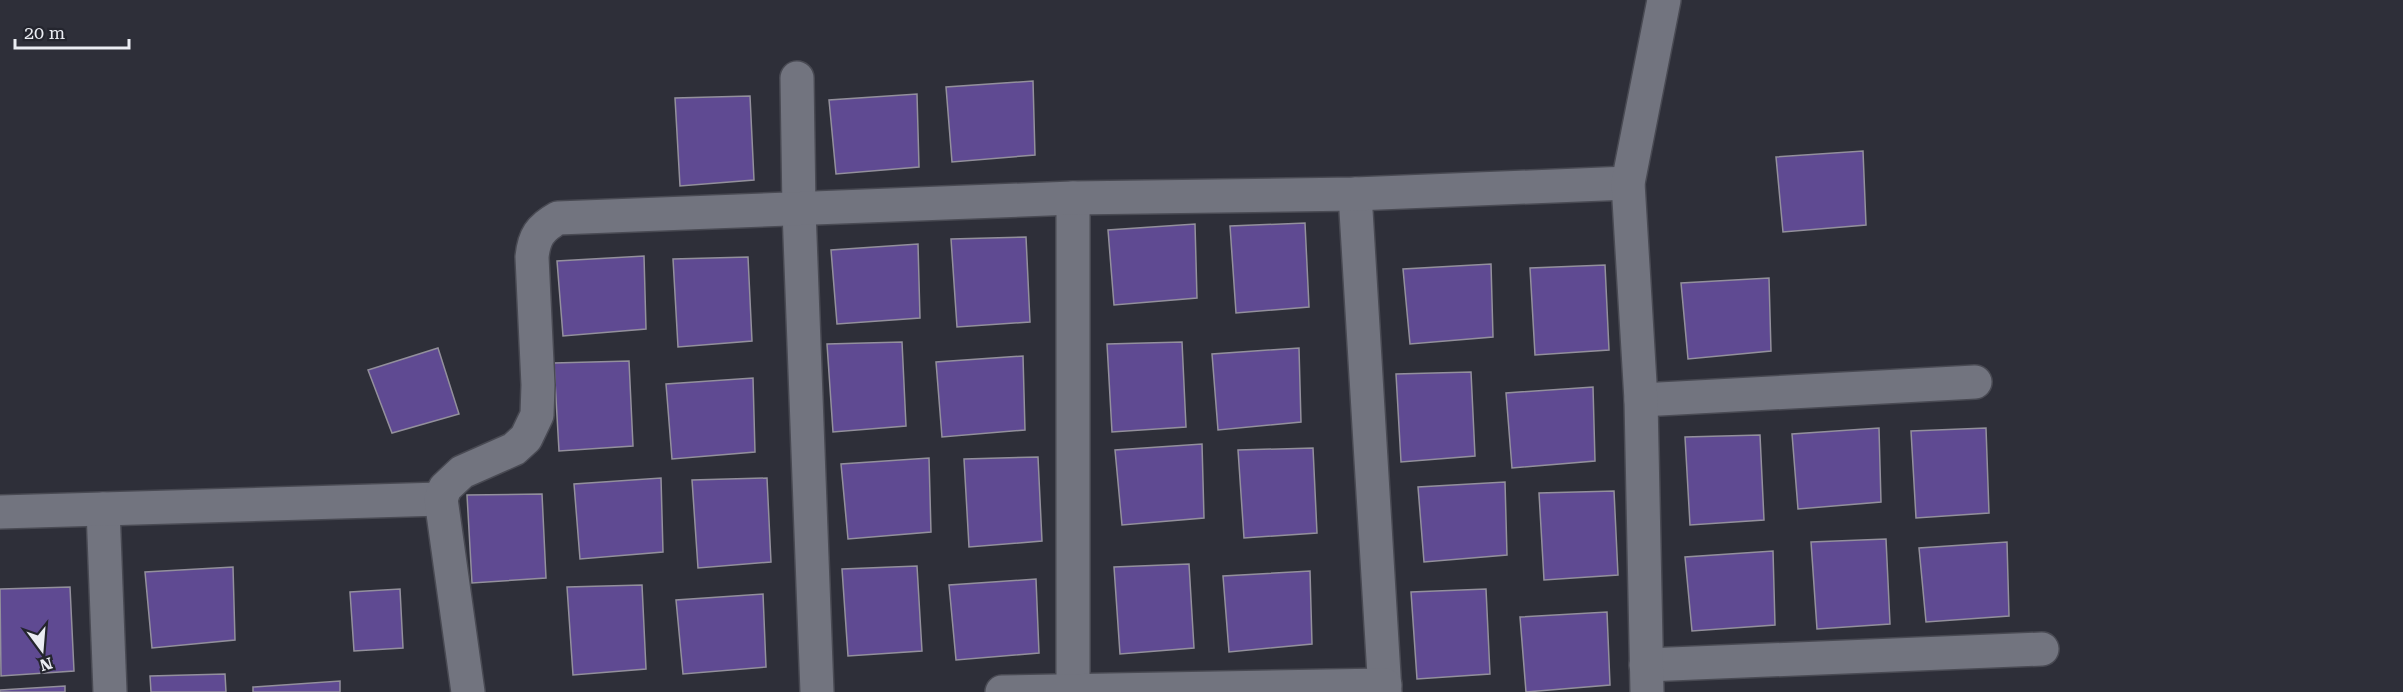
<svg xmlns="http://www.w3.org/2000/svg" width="2403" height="692" viewBox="0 0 2403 692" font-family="'Roboto Serif',serif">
	<rect width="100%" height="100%" fill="#2e2f39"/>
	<g fill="#5f4a92" stroke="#93909c" stroke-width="1.5">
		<polygon points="1033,81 1035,155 952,162 946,87"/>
		<polygon points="917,94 919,167 836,174 829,100"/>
		<polygon points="750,96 754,180 680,186 675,98"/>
		<polygon points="1863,151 1866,225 1783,232 1776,157"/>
		<polygon points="1305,223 1309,307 1236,313 1230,226"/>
		<polygon points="1195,224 1197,298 1114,305 1108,230"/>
		<polygon points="1026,237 1030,322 957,327 951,239"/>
		<polygon points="918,244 920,318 837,324 831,250"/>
		<polygon points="644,256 646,329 563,336 557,261"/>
		<polygon points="748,257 752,341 678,347 673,259"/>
		<polygon points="1491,264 1493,337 1410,344 1403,269"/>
		<polygon points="1605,265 1609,350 1535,355 1530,268"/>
		<polygon points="1769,278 1771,351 1688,359 1681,283"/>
		<polygon points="902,342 906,426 833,432 827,344"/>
		<polygon points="1182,342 1186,427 1112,432 1107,344"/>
		<polygon points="438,348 459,414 392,433 368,370"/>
		<polygon points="1299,348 1301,422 1218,430 1212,354"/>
		<polygon points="1023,356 1025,430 942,437 936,362"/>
		<polygon points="629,361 633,446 559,451 554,363"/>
		<polygon points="1471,372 1475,456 1401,462 1396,374"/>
		<polygon points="753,378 755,452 672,459 666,384"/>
		<polygon points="1593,387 1595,461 1512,468 1506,393"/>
		<polygon points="1879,428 1881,502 1798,509 1792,434"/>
		<polygon points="1986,428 1989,513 1916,518 1911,431"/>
		<polygon points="1760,435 1764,520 1690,525 1685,437"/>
		<polygon points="1202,444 1204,518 1122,525 1115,450"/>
		<polygon points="1313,448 1317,533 1244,538 1238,450"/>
		<polygon points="1038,457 1042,541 969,547 964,459"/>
		<polygon points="929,458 931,532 848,539 841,464"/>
		<polygon points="661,478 663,552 580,559 574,484"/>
		<polygon points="767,478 771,562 698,568 692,480"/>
		<polygon points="1505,482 1507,555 1424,562 1418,487"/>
		<polygon points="1614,491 1618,575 1544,580 1539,493"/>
		<polygon points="542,494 546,578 472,583 467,495"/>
		<polygon points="1886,539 1890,624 1817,629 1811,542"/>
		<polygon points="2007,542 2009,616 1926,622 1919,548"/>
		<polygon points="1773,551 1775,625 1692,631 1685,557"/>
		<polygon points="1189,564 1194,648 1120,654 1114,567"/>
		<polygon points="917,566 922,651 848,656 842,569"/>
		<polygon points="233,567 235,640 152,648 145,572"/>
		<polygon points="1310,571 1312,644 1229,652 1223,576"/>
		<polygon points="1036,579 1039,653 956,660 949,585"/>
		<polygon points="642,585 646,669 573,675 567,587"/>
		<polygon points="70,587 74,671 1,676 0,589"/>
		<polygon points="400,589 403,648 354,651 350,592"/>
		<polygon points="1486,589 1490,674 1417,679 1411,592"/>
		<polygon points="763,594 766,667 683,674 676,600"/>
		<polygon points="1607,612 1610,685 1526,692 1520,617"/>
		<polygon points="225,674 226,692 151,692 150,676"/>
		<polygon points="340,681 340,692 253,692 253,687"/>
		<polygon points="65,686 65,692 0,692 0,690"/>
	</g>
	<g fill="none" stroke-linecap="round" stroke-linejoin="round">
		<g stroke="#494a53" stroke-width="36">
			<g id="street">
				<polyline points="797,78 799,210 817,692"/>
				<polyline points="1355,194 1385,692"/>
				<polyline points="1073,198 1073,690"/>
				<polyline points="1641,400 1975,382"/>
				<polyline points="103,509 110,692"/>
				<polyline points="0,512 441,499"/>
				<polyline points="1646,665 2042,649"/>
				<path d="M 468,692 L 441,499 L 445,488 L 462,472 L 514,449 L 526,438 L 537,415 L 538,385 L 532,257 C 534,237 540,228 558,218 L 1073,198 L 1355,194 L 1628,183"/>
				<polyline points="1002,692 1385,685"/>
				<polyline points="1647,692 1641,400 1628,183 1664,0"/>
			</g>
		</g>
		<use href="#street" stroke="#72747f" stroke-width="33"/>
	</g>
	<g transform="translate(42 650) rotate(164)" stroke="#24252e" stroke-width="4.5" paint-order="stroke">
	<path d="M0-4.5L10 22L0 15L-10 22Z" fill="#ebedf3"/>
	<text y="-9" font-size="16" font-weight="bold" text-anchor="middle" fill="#ebedf3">N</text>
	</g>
	<path d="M15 39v9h114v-9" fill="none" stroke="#ebedf3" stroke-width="3"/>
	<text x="24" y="39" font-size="18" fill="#ebedf3" stroke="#24252e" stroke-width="4.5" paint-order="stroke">20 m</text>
</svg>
